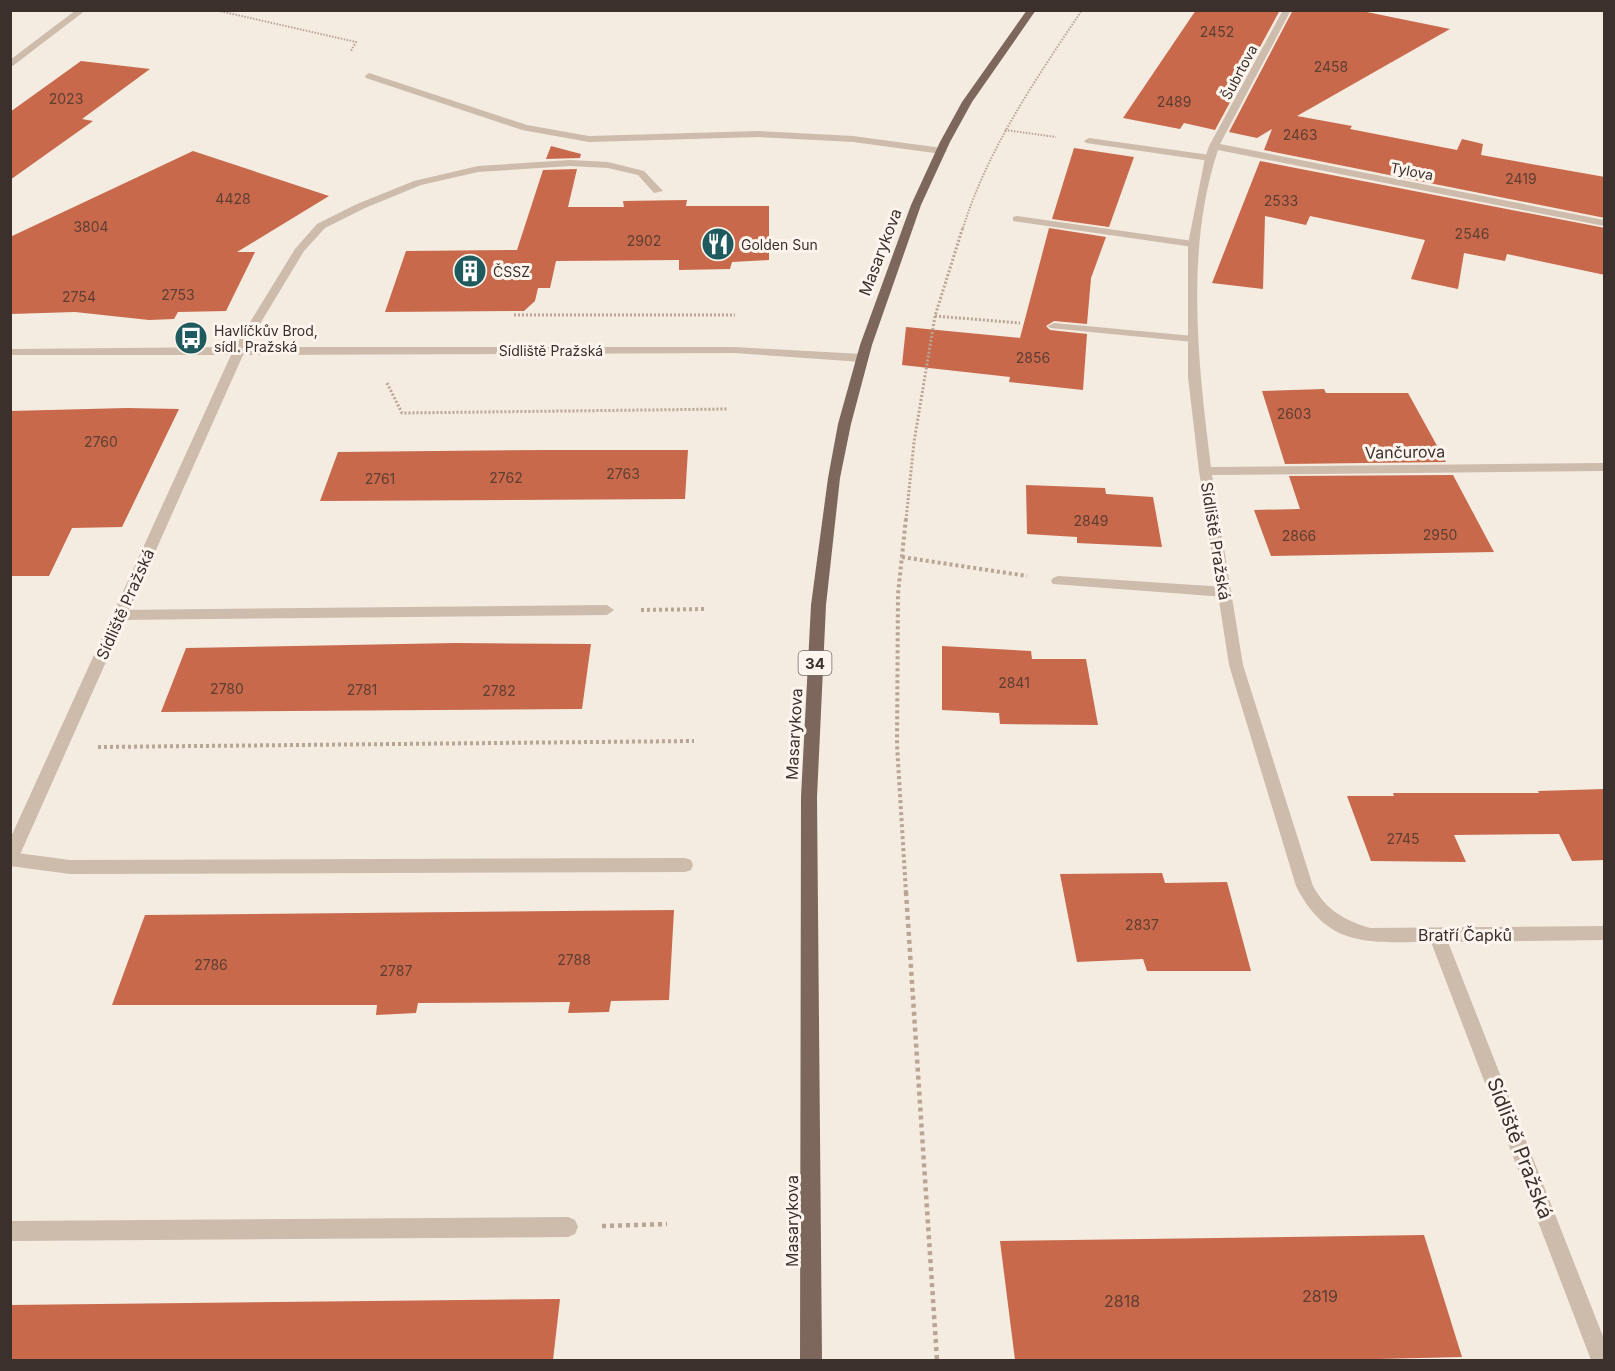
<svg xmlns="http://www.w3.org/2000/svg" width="1615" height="1371" viewBox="0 0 1615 1371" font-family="Inter,sans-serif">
	<rect width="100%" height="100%" fill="#f4ebe1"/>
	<g fill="#c8694b">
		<polygon points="1196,10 1280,10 1215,130 1184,123 1180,129 1123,118"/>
		<polygon points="1293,10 1357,10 1450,29 1297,116 1352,126 1350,129 1457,150 1462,139 1483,144 1481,155 1605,177 1605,218 1264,150 1272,129 1257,138 1229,132"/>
		<polygon points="81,61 150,69 82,119 93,121 10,180 10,112"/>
		<polygon points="551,146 581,154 580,158 546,159"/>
		<polygon points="1074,148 1134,157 1109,227 1052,219"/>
		<polygon points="193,151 329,196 237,252 255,252 226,311 178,312 174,319 149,320 75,312 10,314 10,237"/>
		<polygon points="1260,161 1605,228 1605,275 1507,254 1505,261 1464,253 1458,289 1411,279 1425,240 1310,216 1306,225 1265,216 1263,289 1212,283"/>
		<polygon points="577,169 568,207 624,207 623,201 687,200 686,206 769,206 769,260 732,262 730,269 679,270 679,260 556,261 550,288 538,288 535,301 524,311 385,312 406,251 517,250 543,170"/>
		<polygon points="1049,228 1106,237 1091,278 1087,324 1054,321 1046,326 1050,330 1087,334 1083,390 1009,382 1010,377 902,365 906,327 1020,338"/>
		<polygon points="1324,389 1326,393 1408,393 1446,462 1285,464 1262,391"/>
		<polygon points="127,408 179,409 122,527 72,528 49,576 10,576 10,411"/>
		<polygon points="547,450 688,450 685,499 320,501 338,452"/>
		<polygon points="1453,475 1494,552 1271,556 1254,510 1300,509 1289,476"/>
		<polygon points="1026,485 1105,488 1106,494 1153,497 1162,547 1077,543 1077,537 1027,534"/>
		<polygon points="456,643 591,644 582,709 161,712 186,648"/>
		<polygon points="942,646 1031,651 1032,659 1086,659 1098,725 1000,724 999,713 942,710"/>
		<polygon points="1605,789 1605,860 1572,861 1559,834 1454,835 1466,862 1371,861 1347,796 1394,796 1393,793 1539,793 1538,791"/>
		<polygon points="1162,873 1165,883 1227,882 1251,971 1147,971 1143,959 1077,962 1060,874"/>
		<polygon points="674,910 669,1000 611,1001 609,1012 568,1013 570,1002 418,1003 416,1013 376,1015 377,1005 112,1005 145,915"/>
		<polygon points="1424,1235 1462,1357 1336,1360 1015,1360 1000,1241"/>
		<polygon points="560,1299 553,1360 10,1360 10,1305"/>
	</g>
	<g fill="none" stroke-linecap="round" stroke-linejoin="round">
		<g stroke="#b9a596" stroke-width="2" stroke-dasharray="1.5 1.5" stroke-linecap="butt">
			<polyline points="215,10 356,42 351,51"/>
			<polyline points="1005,130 1056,137"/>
			<path d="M 963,228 C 988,148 1036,79 1082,10"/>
		</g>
		<g stroke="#b9a596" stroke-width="3" stroke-dasharray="2 2" stroke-linecap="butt">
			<polyline points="514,315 735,315"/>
			<polyline points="935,316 1020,323"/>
			<polyline points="387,383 402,413 728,409"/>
			<polyline points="906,520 914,442 935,316 963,227"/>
		</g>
		<g stroke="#b9a596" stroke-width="4" stroke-dasharray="3 3" stroke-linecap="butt">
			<polyline points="902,557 1027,576"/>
			<polyline points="641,610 705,609"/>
			<polyline points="98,747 694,741"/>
			<polyline points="906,893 897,745 898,594 906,518"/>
		</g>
		<g stroke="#b9a596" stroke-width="4.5" stroke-dasharray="4 4" stroke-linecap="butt">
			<polyline points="906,892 937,1360"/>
			<polyline points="602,1226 667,1224"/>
		</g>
		<g fill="#cdbbac" fill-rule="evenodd">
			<polygon points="369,73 527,125 589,136 759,131 853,136 942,148 947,151 942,154 853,142 759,137 589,142 522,130 366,78 365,76"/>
			<polygon points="1089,138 1210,155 1215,158 1210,161 1086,143 1084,141"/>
			<polygon points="570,160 608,162 644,171 663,191 654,193 638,175 608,168 570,166 478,172 421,185 365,208 325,228 304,251 243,352 239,353 233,350 295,249 317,224 357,204 414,181 478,166"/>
			<polygon points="1017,216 1193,241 1198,244 1193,247 1013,221 1013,217"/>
			<polygon points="1054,323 1193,336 1199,339 1193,342 1050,328 1048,326"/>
			<polygon points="1058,576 1225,587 1232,592 1225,597 1053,584 1051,581 1053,578"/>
			<polygon points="607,605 614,610 607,615 120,620 113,615 120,610"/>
			<polygon points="10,852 70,860 685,858 691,860 693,865 691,870 685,872 70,874 10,866"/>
			<polygon points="568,1217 575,1220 578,1227 575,1234 568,1237 10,1241 10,1221"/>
		</g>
		<g fill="#cdbbac" fill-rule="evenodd">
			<polygon points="76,10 86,10 10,68 10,60"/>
			<path d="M 1283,10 L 1291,10 L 1220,144 L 1604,220 L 1604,226 L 1218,150 C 1185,249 1198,365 1211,467 L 1604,463 L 1604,471 L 1212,475 L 1243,665 L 1313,886 C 1326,910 1344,920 1370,928 L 1604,926 L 1604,940 L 1448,942 L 1604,1339 L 1604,1360 L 1591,1360 L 1431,942 C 1369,942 1328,949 1296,886 L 1229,665 L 1199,471 L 1188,377 L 1188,244 L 1205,158 L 1209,146 Z"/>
			<polygon points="239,347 734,347 862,354 868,358 862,362 734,353 243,355 18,859 16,864 10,866 10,839 231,355 10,355 10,349"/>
		</g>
		<polygon fill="#7d675c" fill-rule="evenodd" points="1027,10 1036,10 972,102 950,142 921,205 872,345 851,424 840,478 826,605 817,797 822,1360 800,1360 801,797 811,605 828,478 838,424 860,345 911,205 940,142 962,102"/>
	</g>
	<defs>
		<g id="restaurant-disc" transform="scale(1.725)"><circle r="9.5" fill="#1f5a5e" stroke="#fbf5ee"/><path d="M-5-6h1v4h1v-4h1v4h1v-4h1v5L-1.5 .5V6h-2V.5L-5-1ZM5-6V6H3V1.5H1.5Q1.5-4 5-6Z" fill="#fff"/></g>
		<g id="building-disc" transform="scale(1.725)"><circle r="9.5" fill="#1f5a5e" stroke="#fbf5ee"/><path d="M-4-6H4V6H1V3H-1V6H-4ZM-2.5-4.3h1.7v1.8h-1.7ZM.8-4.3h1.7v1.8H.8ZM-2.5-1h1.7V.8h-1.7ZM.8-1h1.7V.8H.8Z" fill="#fff"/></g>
		<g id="bus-disc" transform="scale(1.725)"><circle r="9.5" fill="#1f5a5e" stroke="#fbf5ee"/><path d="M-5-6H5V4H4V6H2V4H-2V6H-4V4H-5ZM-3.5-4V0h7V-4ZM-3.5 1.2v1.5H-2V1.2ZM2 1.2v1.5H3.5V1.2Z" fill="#fff"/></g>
	</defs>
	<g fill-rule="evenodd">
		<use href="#restaurant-disc" x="718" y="244"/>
		<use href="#building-disc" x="470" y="271"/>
		<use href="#bus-disc" x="191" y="338"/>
	</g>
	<g text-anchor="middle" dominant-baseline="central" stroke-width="6" stroke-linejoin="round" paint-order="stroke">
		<g font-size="14" fill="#5e3e33">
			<text x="1217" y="31">2452</text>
			<text x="1331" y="66">2458</text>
			<text x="66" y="98">2023</text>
			<text x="1174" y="101">2489</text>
			<text x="1300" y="134">2463</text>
			<text x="1521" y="178">2419</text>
			<text x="233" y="198">4428</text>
			<text x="1281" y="200">2533</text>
			<text x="91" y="226">3804</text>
			<text x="1472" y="233">2546</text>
			<text x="644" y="240">2902</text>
			<text x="178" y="294">2753</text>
			<text x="79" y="296">2754</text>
			<text x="1033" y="357">2856</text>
			<text x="1294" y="413">2603</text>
			<text x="101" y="441">2760</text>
			<text x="623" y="473">2763</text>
			<text x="506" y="477">2762</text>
			<text x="380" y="478">2761</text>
			<text x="1091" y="520">2849</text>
			<text x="1440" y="534">2950</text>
			<text x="1299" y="535">2866</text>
			<text x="1014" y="682">2841</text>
			<text x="227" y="688">2780</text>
			<text x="362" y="689">2781</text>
			<text x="499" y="690">2782</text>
			<text x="1403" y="838">2745</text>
			<text x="1142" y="924">2837</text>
			<text x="574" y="959">2788</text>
			<text x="211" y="964">2786</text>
			<text x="396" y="970">2787</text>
		</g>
		<g font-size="14" fill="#3b302b" stroke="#fbf5ee">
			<text transform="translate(1239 72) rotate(-62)">Šubrtova</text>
			<text transform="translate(1412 171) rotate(11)">Tylova</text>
			<text x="551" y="350">Sídliště Pražská</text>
		</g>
		<g font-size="14" fill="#3b302b" stroke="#fbf5ee" text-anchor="start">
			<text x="741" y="244">Golden Sun</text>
			<text x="493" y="271">ČSSZ</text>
			<text x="214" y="330">Havlíčkův Brod,<tspan x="214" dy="16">sídl. Pražská</tspan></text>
		</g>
		<rect fill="#fbf5ee" stroke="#756b66" stroke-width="1.5" x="798.5" y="651" width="33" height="24" rx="4.5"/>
		<g font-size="15" font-weight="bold" fill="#3b302b">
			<text x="815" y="663">34</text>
		</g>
		<g font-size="16" fill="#3b302b" stroke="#fbf5ee">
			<text transform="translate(880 252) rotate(-69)">Masarykova</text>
			<text transform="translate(1405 452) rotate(-1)">Vančurova</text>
			<text transform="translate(1216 541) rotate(81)">Sídliště Pražská</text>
			<text transform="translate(125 604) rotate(-66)">Sídliště Pražská</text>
			<text transform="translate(794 734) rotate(-87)">Masarykova</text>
			<text x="1465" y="935">Bratří Čapků</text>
			<text transform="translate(792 1221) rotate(-90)">Masarykova</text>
		</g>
		<g font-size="16" fill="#5e3e33">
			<text x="1320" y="1296">2819</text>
			<text x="1122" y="1301">2818</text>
		</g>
		<g font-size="20" fill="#3b302b" stroke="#fbf5ee">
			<text transform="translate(1520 1148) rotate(69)">Sídliště Pražská</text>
		</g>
	</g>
	<rect width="1615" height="1371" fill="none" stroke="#3b302b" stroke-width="24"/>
</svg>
